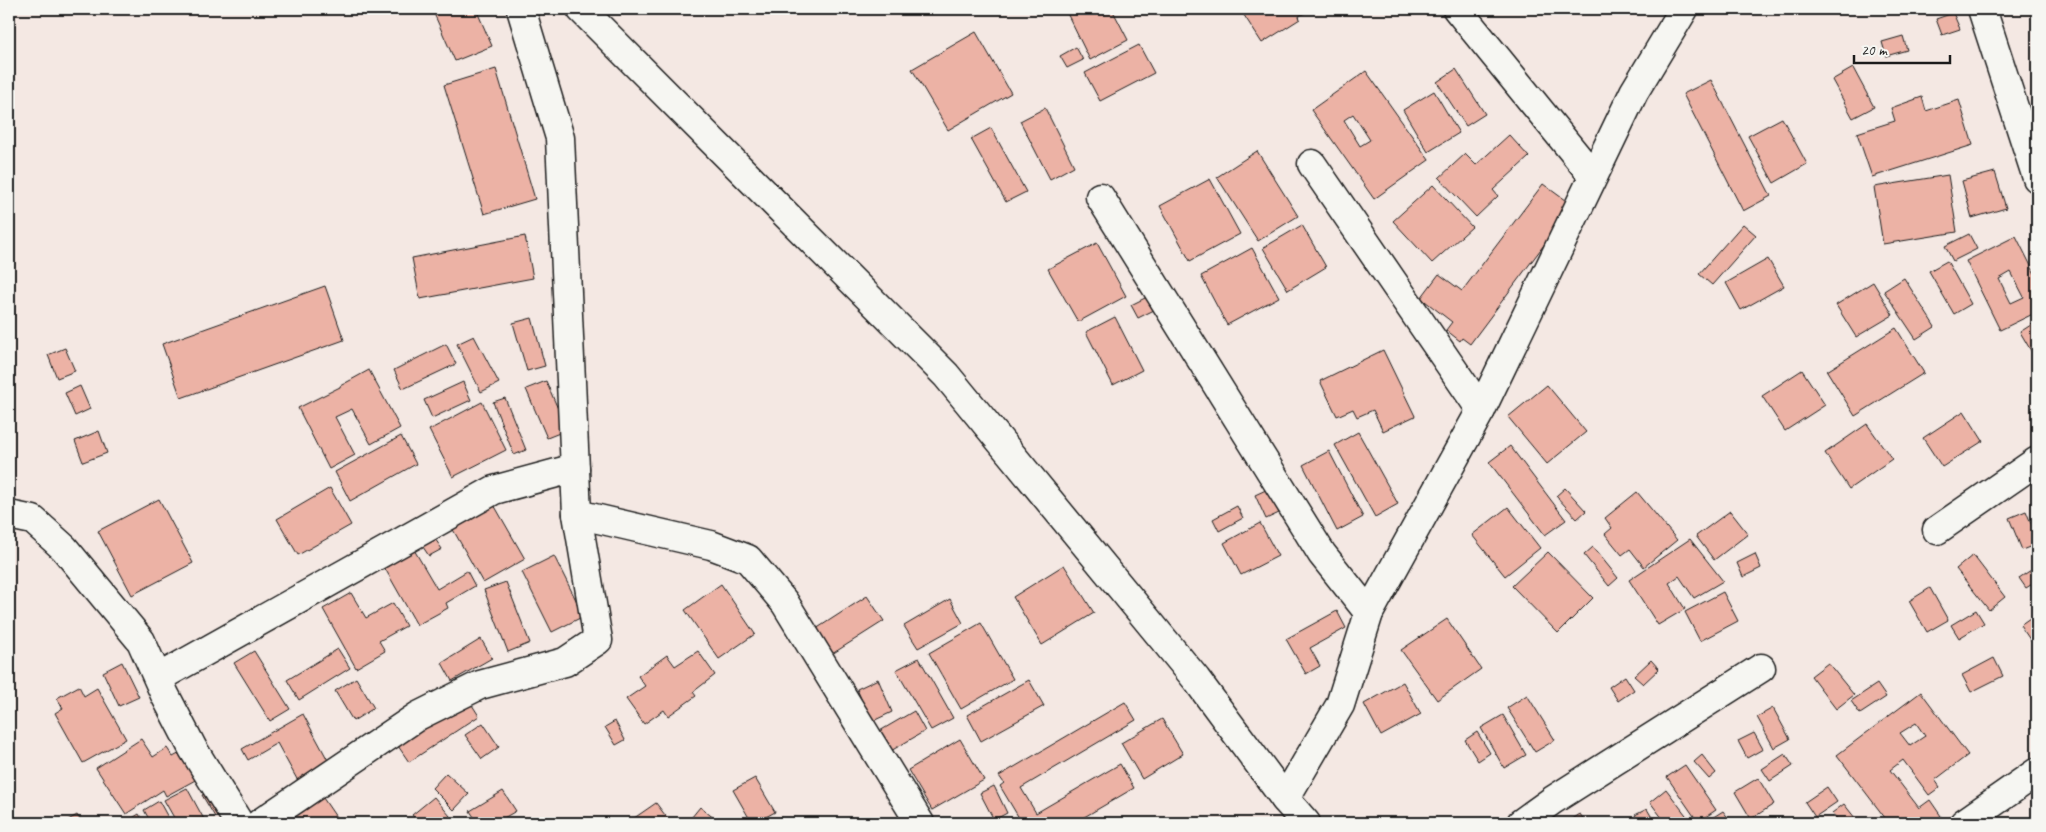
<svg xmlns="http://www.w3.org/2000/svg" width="2046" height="832" viewBox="0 0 2046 832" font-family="Caveat,sans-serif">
	<rect width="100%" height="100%" fill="#f4e8e3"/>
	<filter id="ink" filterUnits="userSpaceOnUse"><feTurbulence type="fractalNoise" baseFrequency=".02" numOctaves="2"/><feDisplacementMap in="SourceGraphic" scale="10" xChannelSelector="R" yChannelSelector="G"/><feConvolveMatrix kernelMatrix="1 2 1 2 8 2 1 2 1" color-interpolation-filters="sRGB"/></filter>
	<g filter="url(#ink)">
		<g fill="#ecb2a5" stroke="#1c1c1c" fill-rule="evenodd">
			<polygon points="432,9 476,9 492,46 455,61"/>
			<polygon points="1065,9 1112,9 1128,40 1090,60"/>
			<polygon points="1240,9 1312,9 1299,16 1300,19 1262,43"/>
			<polygon points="1953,13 1960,29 1942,35 1936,19"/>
			<polygon points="976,32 1011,93 948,130 912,69"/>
			<polygon points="1903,36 1907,50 1886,56 1882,42"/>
			<polygon points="1139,45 1154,73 1100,101 1085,73"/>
			<polygon points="1076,47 1083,60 1067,68 1060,56"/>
			<polygon points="1853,68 1874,107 1853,118 1832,80"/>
			<polygon points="496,69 535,199 484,214 444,85"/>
			<polygon points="1456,69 1485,114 1466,126 1437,82"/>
			<path d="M 1366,71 L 1429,160 L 1374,199 L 1311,110 ZM 1353,114 L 1370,140 L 1360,146 L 1344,120 Z"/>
			<polygon points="1711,80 1771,196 1743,211 1683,94"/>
			<polygon points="1434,91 1459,133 1428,152 1403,110"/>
			<polygon points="1922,97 1926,111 1959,100 1973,145 1872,177 1857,133 1895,121 1891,108"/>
			<polygon points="1045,108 1074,166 1050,179 1020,121"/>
			<polygon points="1782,118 1807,164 1774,183 1748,136"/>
			<polygon points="991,128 1026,192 1006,202 971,139"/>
			<polygon points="1509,135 1529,157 1493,190 1498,196 1476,217 1439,178 1465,154 1476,165"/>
			<polygon points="1257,151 1298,216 1258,241 1217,177"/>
			<polygon points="1995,172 2006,208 1972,218 1962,181"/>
			<polygon points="1948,175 1957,232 1883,244 1874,187"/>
			<polygon points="1210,179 1240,234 1190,261 1160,206"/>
			<polygon points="1543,184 1573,206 1470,344 1462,338 1460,341 1446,330 1452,322 1421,298 1439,274 1462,291"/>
			<polygon points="1433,185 1472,227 1432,263 1393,221"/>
			<polygon points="1743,224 1756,235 1712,285 1699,274"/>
			<polygon points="1302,225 1326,267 1288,290 1263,248"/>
			<polygon points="1969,234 1977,249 1953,261 1945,246"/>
			<polygon points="525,236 533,278 420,299 412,258"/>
			<path d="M 2016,236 L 2037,278 L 2037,312 L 2000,330 L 1966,261 ZM 2011,272 L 2024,297 L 2011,303 L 1999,279 Z"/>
			<polygon points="1097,243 1126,296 1078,322 1048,269"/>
			<polygon points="1252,248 1279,297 1227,325 1201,276"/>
			<polygon points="1768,259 1784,286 1741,310 1726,283"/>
			<polygon points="1947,261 1971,304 1954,314 1929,271"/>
			<polygon points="1904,278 1935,327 1916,339 1884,291"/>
			<polygon points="1873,282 1893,315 1856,337 1836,305"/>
			<polygon points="325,286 344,340 181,398 162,344"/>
			<polygon points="1149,296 1156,309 1138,318 1131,305"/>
			<polygon points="1115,317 1142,370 1113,385 1086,332"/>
			<polygon points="532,318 545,366 527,371 513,323"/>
			<polygon points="2037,321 2037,361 2020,332"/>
			<polygon points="1896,328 1924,373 1855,416 1827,371"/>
			<polygon points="474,336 499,383 481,392 457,344"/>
			<polygon points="446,344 456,364 403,389 394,370"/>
			<polygon points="65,348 75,371 57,378 48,355"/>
			<polygon points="1383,350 1415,416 1383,431 1373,410 1357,417 1353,409 1337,416 1320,381"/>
			<polygon points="369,370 400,428 371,444 352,409 335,417 355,455 329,469 298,408 340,387 340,386"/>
			<polygon points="1802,370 1825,405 1785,431 1762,396"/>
			<polygon points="546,381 567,430 547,438 526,389"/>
			<polygon points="463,382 471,400 432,418 424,400"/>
			<polygon points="1547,385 1586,432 1547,464 1508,417"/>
			<polygon points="80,386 90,409 75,416 65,393"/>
			<polygon points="505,398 526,450 514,455 493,402"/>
			<polygon points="482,402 506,450 453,477 429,430"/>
			<polygon points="1964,411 1983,441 1942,467 1923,438"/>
			<polygon points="1867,424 1892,459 1849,489 1825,453"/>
			<polygon points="99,431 107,453 83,462 75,441"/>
			<polygon points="1358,432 1398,504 1375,517 1335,445"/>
			<polygon points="401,436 416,464 350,501 335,472"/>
			<polygon points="1510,446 1566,520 1545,535 1489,462"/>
			<polygon points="1329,451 1363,517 1337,531 1303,465"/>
			<polygon points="330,488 351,525 298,555 277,519"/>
			<polygon points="1565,488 1586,511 1577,519 1556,496"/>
			<polygon points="1268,489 1279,513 1266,519 1255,495"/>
			<polygon points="1637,492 1677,540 1644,567 1630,549 1622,555 1605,534 1612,528 1605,518"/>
			<polygon points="159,499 193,563 132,595 98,531"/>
			<polygon points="493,503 525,559 483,583 451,526"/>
			<polygon points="1237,506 1243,518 1219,531 1213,519"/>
			<polygon points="1508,507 1540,548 1505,576 1472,535"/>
			<polygon points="1730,511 1748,534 1714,560 1696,536"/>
			<polygon points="2026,511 2037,538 2037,544 2022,550 2009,518"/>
			<polygon points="1260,523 1278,556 1241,575 1224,543"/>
			<polygon points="433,536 442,549 429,556 421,544"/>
			<polygon points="1690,539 1723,581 1694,598 1679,576 1669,583 1685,609 1658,625 1629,580"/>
			<polygon points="1593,547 1618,578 1609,586 1584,555"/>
			<polygon points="413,548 437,589 467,571 475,586 446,603 448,608 417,625 383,565"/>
			<polygon points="1548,552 1593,598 1558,633 1512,586"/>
			<polygon points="1755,554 1761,568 1743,577 1737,563"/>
			<polygon points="1973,555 2005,597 1989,610 1956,569"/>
			<polygon points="554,556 584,616 552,632 522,572"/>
			<polygon points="1064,565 1094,613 1042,645 1013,597"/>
			<polygon points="2037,566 2037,581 2026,588 2019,578"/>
			<polygon points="506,582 530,643 508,652 484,590"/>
			<polygon points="721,584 755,634 719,659 685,610"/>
			<polygon points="1930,588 1948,620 1927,632 1909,601"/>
			<polygon points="1723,592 1738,621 1700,641 1685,612"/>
			<polygon points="351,593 366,618 393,603 406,626 379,641 385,651 356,668 323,609"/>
			<polygon points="867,596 884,621 832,654 816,629"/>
			<polygon points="950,599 963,623 918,648 904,626"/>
			<polygon points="1976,610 1984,623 1959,638 1951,625"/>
			<polygon points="1337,611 1346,628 1310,648 1320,666 1306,674 1286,639"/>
			<polygon points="2037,613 2037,650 2020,625"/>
			<polygon points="1447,619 1481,669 1437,700 1401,650"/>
			<polygon points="981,623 1013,679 961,709 929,653"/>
			<polygon points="481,639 492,658 452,681 442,663"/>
			<polygon points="338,649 350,668 299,700 287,680"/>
			<polygon points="254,651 290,709 270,721 234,663"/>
			<polygon points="698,651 715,675 693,692 696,696 668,716 664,710 644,724 626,699 645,686 638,676 667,655 675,666"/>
			<polygon points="919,658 953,718 931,730 896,670"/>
			<polygon points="1994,658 2003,676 1971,692 1962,675"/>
			<polygon points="1651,660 1659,669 1643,684 1634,676"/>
			<polygon points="122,662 139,697 119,706 103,672"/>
			<polygon points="1828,663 1854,695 1836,709 1811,676"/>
			<polygon points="1625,676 1634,690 1618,701 1609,687"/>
			<polygon points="356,678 374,708 353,721 335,691"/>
			<polygon points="878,679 892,712 871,722 857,689"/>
			<polygon points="1029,680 1044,706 981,741 967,715"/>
			<polygon points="1403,682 1421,714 1381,736 1364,704"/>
			<polygon points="1877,684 1886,697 1860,714 1851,701"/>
			<polygon points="79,686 84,696 97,688 126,739 83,763 55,713 63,708 57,698"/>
			<path d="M 1921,692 L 1968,755 L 1935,780 L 1940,787 L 1929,795 L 1903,760 L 1890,770 L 1919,808 L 1930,800 L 1941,816 L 1931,823 L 1889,823 L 1837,755 ZM 1916,723 L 1925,736 L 1910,746 L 1900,733 Z"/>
			<polygon points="1527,695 1555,740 1535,752 1507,708"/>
			<polygon points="467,697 479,716 409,762 396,743"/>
			<polygon points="1125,702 1136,720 1021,788 1036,813 1120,764 1134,788 1074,823 1022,823 1000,786 1004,783 999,776"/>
			<polygon points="1773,708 1790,739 1774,748 1757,717"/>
			<polygon points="914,711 925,731 889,752 878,732"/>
			<polygon points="303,714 330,764 298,781 277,743 248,760 242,749"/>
			<polygon points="1503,715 1526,755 1504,768 1481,728"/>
			<polygon points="1162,719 1183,754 1142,779 1121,743"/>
			<polygon points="615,721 625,740 616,745 605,727"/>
			<polygon points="483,723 499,747 482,759 465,735"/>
			<polygon points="1477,732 1490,753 1478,761 1465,740"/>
			<polygon points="1754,733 1763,749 1747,758 1738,741"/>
			<polygon points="141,739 153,757 167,748 173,757 184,751 199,778 166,796 163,790 126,814 96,768"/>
			<polygon points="960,739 984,780 932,810 908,770"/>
			<polygon points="1785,754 1793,766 1770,781 1762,769"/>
			<polygon points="1702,755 1716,773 1709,779 1694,762"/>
			<polygon points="1685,765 1716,810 1698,822 1667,777"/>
			<polygon points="446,773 469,794 454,810 432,788"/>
			<polygon points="755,778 775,812 755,823 752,823 733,790"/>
			<polygon points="1758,778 1774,804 1751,819 1735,792"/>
			<polygon points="994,786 1007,813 994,820 980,793"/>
			<polygon points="1827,787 1837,802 1815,817 1805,802"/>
			<polygon points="187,788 206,823 177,823 164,800"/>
			<polygon points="1666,789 1692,823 1666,823 1650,802"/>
			<polygon points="211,790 223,812 215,817 202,795"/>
			<polygon points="503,791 516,811 495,823 478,823 470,811"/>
			<polygon points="434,797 450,816 442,823 419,823 412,815"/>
			<polygon points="323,798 338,820 332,823 284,823"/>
			<polygon points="159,801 171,823 151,823 144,810"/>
			<polygon points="656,803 671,823 627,823"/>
			<polygon points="1844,804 1859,823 1841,823 1832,813"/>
			<polygon points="700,807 720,823 687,823"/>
			<polygon points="1647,809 1654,821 1650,823 1639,823 1635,815"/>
			<polygon points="1723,811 1732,823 1704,823"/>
			<polygon points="139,814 144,823 126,823 126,822"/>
			<polygon points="1580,814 1586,823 1569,823 1568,822"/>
			<polygon points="77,815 82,823 63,823"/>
		</g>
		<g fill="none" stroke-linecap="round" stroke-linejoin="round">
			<g stroke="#1c1c1c" stroke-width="31">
				<g id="minor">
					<polyline points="581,9 946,375 1196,679 1285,799 1306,823"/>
					<polyline points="1457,9 1593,176"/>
					<polyline points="1982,9 2037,178"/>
					<polyline points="1312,164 1481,410"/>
					<polyline points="1100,197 1322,554 1369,613"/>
					<polyline points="577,514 711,545 748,559 785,603 920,823"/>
					<polyline points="9,515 33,520 64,548 141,641 165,695 193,749 239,823"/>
					<polyline points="1937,530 2037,461"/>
					<polyline points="158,678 494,490 575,468"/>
					<polyline points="1285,799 1340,705 1369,613 1481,410 1634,92 1684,9"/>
					<polyline points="260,823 418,716 480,685 565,662 598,640 577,514 560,138 521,9"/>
					<polyline points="1521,823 1553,800 1761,668"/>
					<polyline points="1964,823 2037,772"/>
				</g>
			</g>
			<use href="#minor" stroke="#f6f6f2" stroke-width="28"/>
		</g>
	</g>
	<rect width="2046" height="832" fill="none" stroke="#f6f6f2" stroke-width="30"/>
	<rect x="15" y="15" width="2016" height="802" fill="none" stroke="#1c1c1c" stroke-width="2" filter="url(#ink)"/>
	<path d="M1854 55v8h96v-8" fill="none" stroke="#1c1c1c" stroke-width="2.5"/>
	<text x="1861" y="55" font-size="15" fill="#1c1c1c" stroke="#f6f6f2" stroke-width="4" paint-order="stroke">20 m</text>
</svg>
